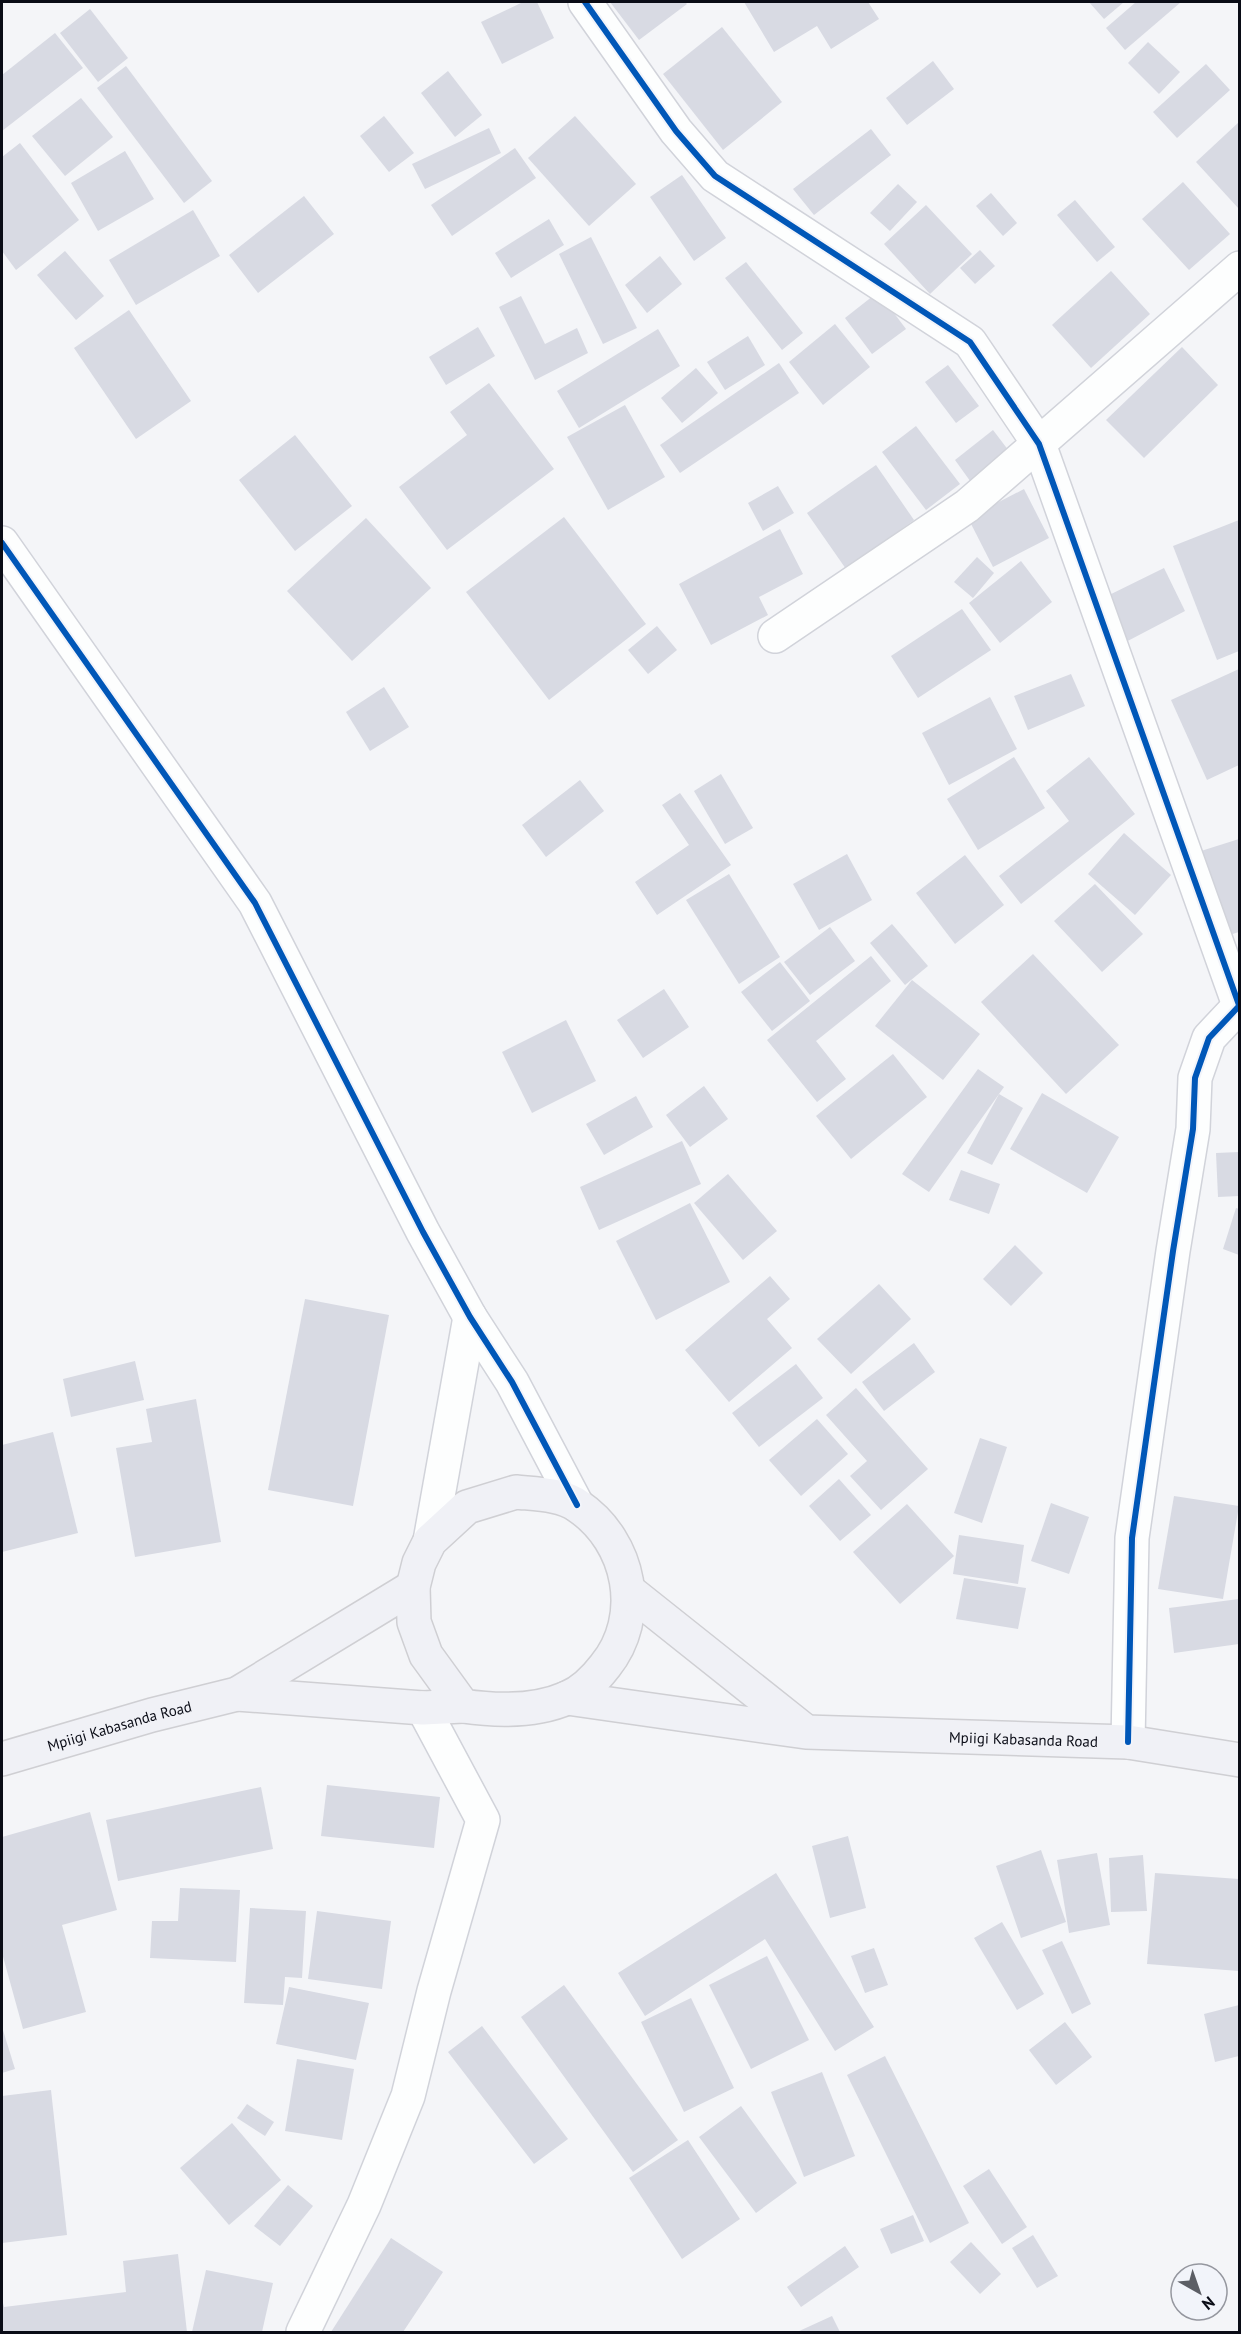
<svg xmlns="http://www.w3.org/2000/svg" width="1241" height="2334" viewBox="0 0 1241 2334" font-family="'PT Sans',sans-serif">
	<rect width="100%" height="100%" fill="#f4f5f8"/>
	<g fill="#d8dae3">
		<polygon points="523,2 537,2 554,38 502,64 481,22"/>
		<polygon points="610,2 685,2 687,4 639,40"/>
		<polygon points="744,2 868,2 879,19 831,49 817,26 774,52"/>
		<polygon points="1089,2 1124,2 1104,19"/>
		<polygon points="1136,2 1181,2 1125,50 1106,28"/>
		<polygon points="90,9 128,58 98,82 60,33"/>
		<polygon points="722,27 782,102 723,150 663,74"/>
		<polygon points="55,33 83,68 2,131 2,75"/>
		<polygon points="1148,42 1180,72 1159,94 1128,63"/>
		<polygon points="933,61 954,89 907,125 886,98"/>
		<polygon points="1206,64 1230,90 1177,138 1153,112"/>
		<polygon points="126,66 212,181 184,203 97,88"/>
		<polygon points="448,71 482,115 455,137 421,93"/>
		<polygon points="81,98 113,137 65,176 32,136"/>
		<polygon points="384,116 414,153 389,172 360,136"/>
		<polygon points="575,116 636,184 589,226 528,158"/>
		<polygon points="1239,122 1239,209 1196,162"/>
		<polygon points="489,128 501,153 425,189 412,164"/>
		<polygon points="871,129 891,155 814,215 793,189"/>
		<polygon points="20,143 79,220 16,270 2,251 2,157"/>
		<polygon points="515,148 536,178 452,236 431,205"/>
		<polygon points="125,151 154,199 98,231 71,183"/>
		<polygon points="682,175 726,238 694,261 650,197"/>
		<polygon points="1183,182 1230,234 1189,270 1142,219"/>
		<polygon points="898,184 917,202 890,231 870,213"/>
		<polygon points="991,193 1017,223 1003,236 976,206"/>
		<polygon points="304,196 334,234 258,293 229,255"/>
		<polygon points="1075,200 1115,247 1097,262 1057,215"/>
		<polygon points="926,205 972,254 930,294 884,244"/>
		<polygon points="193,210 220,256 136,305 109,260"/>
		<polygon points="549,219 564,245 511,278 495,253"/>
		<polygon points="591,237 637,328 603,344 559,254"/>
		<polygon points="980,250 995,266 975,284 960,268"/>
		<polygon points="65,251 104,296 76,320 37,275"/>
		<polygon points="660,256 682,284 647,313 625,285"/>
		<polygon points="746,262 803,333 782,350 725,278"/>
		<polygon points="1111,271 1150,314 1091,368 1052,325"/>
		<polygon points="878,292 906,329 872,354 845,318"/>
		<polygon points="521,296 545,344 577,328 588,353 535,380 499,307"/>
		<polygon points="129,310 191,401 136,439 74,348"/>
		<polygon points="835,324 870,367 823,405 789,362"/>
		<polygon points="478,327 495,356 446,385 429,357"/>
		<polygon points="658,329 680,366 579,428 557,391"/>
		<polygon points="748,336 765,365 725,390 707,362"/>
		<polygon points="1182,347 1218,385 1144,458 1106,420"/>
		<polygon points="779,363 799,393 680,473 660,445"/>
		<polygon points="948,365 979,406 956,423 925,382"/>
		<polygon points="696,368 718,393 682,423 661,398"/>
		<polygon points="489,383 554,469 447,550 399,487 467,435 450,412"/>
		<polygon points="625,405 665,477 608,510 567,437"/>
		<polygon points="916,426 960,484 926,510 882,452"/>
		<polygon points="993,430 1012,455 973,485 955,460"/>
		<polygon points="295,435 352,506 295,551 239,480"/>
		<polygon points="876,465 914,520 846,569 807,513"/>
		<polygon points="778,486 794,513 763,531 748,503"/>
		<polygon points="1024,489 1049,538 993,567 968,518"/>
		<polygon points="564,517 646,624 549,700 466,592"/>
		<polygon points="366,518 431,588 352,661 287,591"/>
		<polygon points="1239,520 1239,651 1217,660 1173,546"/>
		<polygon points="780,529 803,574 759,597 768,615 711,645 679,584"/>
		<polygon points="977,557 994,573 973,598 954,582"/>
		<polygon points="1021,561 1052,602 1000,643 969,603"/>
		<polygon points="1164,568 1185,611 1120,645 1097,601"/>
		<polygon points="962,609 991,650 918,698 891,656"/>
		<polygon points="657,626 677,650 648,674 628,650"/>
		<polygon points="1239,669 1239,765 1207,780 1171,700"/>
		<polygon points="1071,674 1085,706 1028,730 1014,696"/>
		<polygon points="384,687 409,727 370,751 346,712"/>
		<polygon points="990,697 1017,749 949,785 922,733"/>
		<polygon points="1014,757 1045,808 978,850 947,799"/>
		<polygon points="1089,757 1135,814 1021,904 999,876 1069,821 1046,791"/>
		<polygon points="721,774 753,828 725,844 694,791"/>
		<polygon points="580,780 604,811 546,857 522,825"/>
		<polygon points="680,793 731,865 657,915 635,882 689,845 662,805"/>
		<polygon points="1124,833 1171,875 1135,915 1088,874"/>
		<polygon points="1239,839 1239,932 1226,936 1201,851"/>
		<polygon points="847,854 872,900 819,930 793,884"/>
		<polygon points="965,855 1004,905 955,944 916,893"/>
		<polygon points="729,874 780,957 739,984 686,900"/>
		<polygon points="1095,884 1143,934 1102,972 1054,921"/>
		<polygon points="892,924 928,966 905,985 870,943"/>
		<polygon points="830,927 855,961 810,995 784,962"/>
		<polygon points="1033,954 1119,1045 1066,1094 981,1002"/>
		<polygon points="871,956 891,981 816,1041 846,1079 817,1102 767,1040"/>
		<polygon points="780,962 810,1001 772,1031 741,992"/>
		<polygon points="912,980 980,1034 943,1080 875,1026"/>
		<polygon points="664,989 689,1027 643,1058 617,1020"/>
		<polygon points="566,1020 596,1081 532,1113 502,1052"/>
		<polygon points="893,1054 927,1097 851,1159 816,1116"/>
		<polygon points="978,1069 1004,1087 929,1192 902,1174"/>
		<polygon points="704,1086 728,1119 690,1147 666,1115"/>
		<polygon points="1042,1093 1119,1137 1087,1193 1010,1149"/>
		<polygon points="999,1094 1023,1108 992,1165 967,1153"/>
		<polygon points="636,1096 653,1127 604,1155 586,1124"/>
		<polygon points="682,1141 701,1184 599,1230 580,1187"/>
		<polygon points="1239,1152 1239,1196 1218,1197 1216,1153"/>
		<polygon points="961,1170 1000,1184 989,1214 949,1200"/>
		<polygon points="728,1174 777,1231 743,1260 694,1203"/>
		<polygon points="690,1203 730,1282 656,1320 616,1241"/>
		<polygon points="1236,1208 1239,1209 1239,1255 1223,1249"/>
		<polygon points="1015,1245 1043,1273 1011,1306 983,1279"/>
		<polygon points="770,1276 790,1299 767,1319 792,1348 729,1402 685,1350"/>
		<polygon points="879,1284 911,1319 851,1374 817,1339"/>
		<polygon points="305,1299 389,1315 353,1506 268,1490"/>
		<polygon points="914,1343 935,1372 884,1411 862,1382"/>
		<polygon points="135,1361 144,1400 71,1417 63,1379"/>
		<polygon points="796,1364 823,1398 759,1447 732,1413"/>
		<polygon points="856,1388 928,1469 881,1510 850,1476 867,1461 826,1415"/>
		<polygon points="196,1399 221,1542 135,1557 116,1448 152,1442 146,1409"/>
		<polygon points="817,1419 848,1454 801,1496 769,1460"/>
		<polygon points="53,1432 78,1533 2,1552 2,1445"/>
		<polygon points="980,1438 1007,1447 982,1523 954,1513"/>
		<polygon points="839,1479 871,1515 840,1541 809,1506"/>
		<polygon points="1174,1496 1239,1506 1223,1599 1158,1589"/>
		<polygon points="1051,1503 1089,1517 1069,1574 1031,1561"/>
		<polygon points="907,1504 954,1556 900,1604 853,1552"/>
		<polygon points="959,1535 1024,1545 1018,1584 953,1574"/>
		<polygon points="964,1578 1026,1588 1018,1629 956,1619"/>
		<polygon points="1239,1599 1239,1644 1174,1653 1169,1608"/>
		<polygon points="327,1785 440,1797 434,1848 321,1836"/>
		<polygon points="261,1787 273,1849 118,1881 106,1820"/>
		<polygon points="90,1812 117,1910 62,1925 86,2012 23,2029 2,1953 2,1837"/>
		<polygon points="848,1836 866,1908 830,1918 812,1846"/>
		<polygon points="1041,1850 1066,1922 1021,1938 996,1866"/>
		<polygon points="1097,1853 1110,1925 1069,1933 1057,1860"/>
		<polygon points="1143,1855 1147,1911 1111,1912 1109,1858"/>
		<polygon points="776,1873 874,2027 835,2051 765,1939 645,2016 618,1973"/>
		<polygon points="1155,1873 1239,1879 1239,1971 1147,1964"/>
		<polygon points="180,1888 240,1890 236,1962 150,1958 152,1921 178,1921"/>
		<polygon points="250,1908 306,1911 302,1978 285,1977 283,2005 244,2003"/>
		<polygon points="317,1911 391,1921 382,1989 308,1979"/>
		<polygon points="1002,1922 1044,1994 1017,2010 974,1938"/>
		<polygon points="1062,1941 1091,2004 1072,2014 1042,1950"/>
		<polygon points="874,1948 888,1985 865,1993 851,1956"/>
		<polygon points="767,1956 809,2040 751,2069 709,1985"/>
		<polygon points="564,1985 678,2140 633,2172 521,2017"/>
		<polygon points="289,1987 369,2003 356,2060 276,2044"/>
		<polygon points="691,1998 734,2088 684,2112 641,2022"/>
		<polygon points="1239,2005 1239,2056 1215,2062 1204,2014"/>
		<polygon points="1065,2022 1092,2057 1056,2085 1029,2050"/>
		<polygon points="482,2026 568,2139 534,2164 448,2052"/>
		<polygon points="2,2027 15,2069 2,2073"/>
		<polygon points="885,2056 969,2223 930,2243 847,2075"/>
		<polygon points="297,2059 354,2069 342,2140 285,2131"/>
		<polygon points="822,2072 855,2156 804,2177 771,2092"/>
		<polygon points="51,2090 67,2235 2,2243 2,2096"/>
		<polygon points="247,2104 274,2122 265,2136 237,2118"/>
		<polygon points="741,2106 797,2183 756,2213 699,2137"/>
		<polygon points="232,2123 281,2180 229,2225 180,2168"/>
		<polygon points="688,2140 740,2219 682,2259 629,2178"/>
		<polygon points="989,2169 1027,2227 1002,2244 963,2186"/>
		<polygon points="288,2185 313,2206 280,2246 254,2226"/>
		<polygon points="913,2215 924,2241 891,2254 880,2229"/>
		<polygon points="1033,2235 1058,2276 1037,2288 1012,2248"/>
		<polygon points="391,2238 443,2272 403,2332 331,2332"/>
		<polygon points="971,2242 1001,2274 980,2294 950,2262"/>
		<polygon points="845,2246 859,2267 801,2307 787,2287"/>
		<polygon points="178,2254 187,2332 2,2332 2,2299 4,2307 126,2292 123,2261"/>
		<polygon points="206,2270 273,2283 262,2332 192,2332"/>
		<polygon points="832,2316 840,2332 797,2332"/>
	</g>
	<g fill="none" stroke-linecap="round" stroke-linejoin="round">
		<g stroke="#d1d3da" stroke-width="36">
			<g id="minor">
				<polyline points="585,2 676,131 715,176 970,342 1039,444 1239,1005"/>
				<polyline points="2,543 255,903 423,1232 470,1317 512,1382 577,1505"/>
				<polyline points="775,636 967,506 1240,268"/>
				<polyline points="430,1541 470,1317"/>
				<polyline points="1128,1742 1132,1538 1173,1251 1193,1129 1195,1078 1209,1038 1240,1005"/>
				<polyline points="303,2332 364,2205 408,2096 434,1991 483,1820 423,1708"/>
			</g>
		</g>
		<g stroke="#cfcfd3" stroke-width="36">
			<g id="major">
				<path d="M 516,1492 C 535,1494 562,1494 578,1506 C 631,1542 645,1617 605,1666 C 595,1679 582,1692 567,1698 C 535,1712 497,1711 463,1706 L 426,1655 L 414,1622 L 413,1587 L 419,1563 L 430,1541 L 467,1507 Z"/>
				<polyline points="629,1591 805,1731"/>
				<polyline points="237,1694 423,1708 463,1706"/>
				<path id="s1" d="M 567,1698 L 806,1732 L 1128,1742 L 1240,1760"/>
				<path id="s2" d="M 2,1759 L 152,1715 L 237,1694 L 413,1587"/>
			</g>
		</g>
		<use href="#minor" stroke="#fdfefe" stroke-width="33"/>
		<use href="#major" stroke="#f0f1f6" stroke-width="33"/>
		<g stroke="#f2f4fa" stroke-width="10">
			<g id="cycleway">
				<polyline points="585,2 676,131 715,176 970,342 1039,444 1239,1005"/>
				<polyline points="2,543 255,903 423,1232 470,1317 512,1382 577,1505"/>
				<polyline points="1128,1742 1132,1538 1173,1251 1193,1129 1195,1078 1209,1038 1240,1005"/>
			</g>
		</g>
		<use href="#cycleway" stroke="#0057b8" stroke-width="6"/>
	</g>
	<g text-anchor="middle" dominant-baseline="central" stroke-width="4.5" stroke-linejoin="round" paint-order="stroke">
		<g font-size="15" fill="#0a0c16" stroke="#f2f4fa">
			<text stroke="none"><textPath href="#s2" startOffset="122">Mpiigi Kabasanda Road</textPath></text>
			<text stroke="none"><textPath href="#s1" startOffset="459">Mpiigi Kabasanda Road</textPath></text>
		</g>
	</g>
	<rect width="1241" height="2334" fill="none" stroke="#0a0c16" stroke-width="6"/>
	<g transform="translate(1199 2292) rotate(140)"><circle r="28" fill="#f2f4fa" stroke="#95979f" stroke-width="1.5"/>
	<path d="M0-4.5L10 22L0 15L-10 22Z" fill="#5c5e65"/>
	<text y="-9" font-size="16" font-weight="bold" text-anchor="middle" fill="#0a0c16">N</text>
	</g>
</svg>
